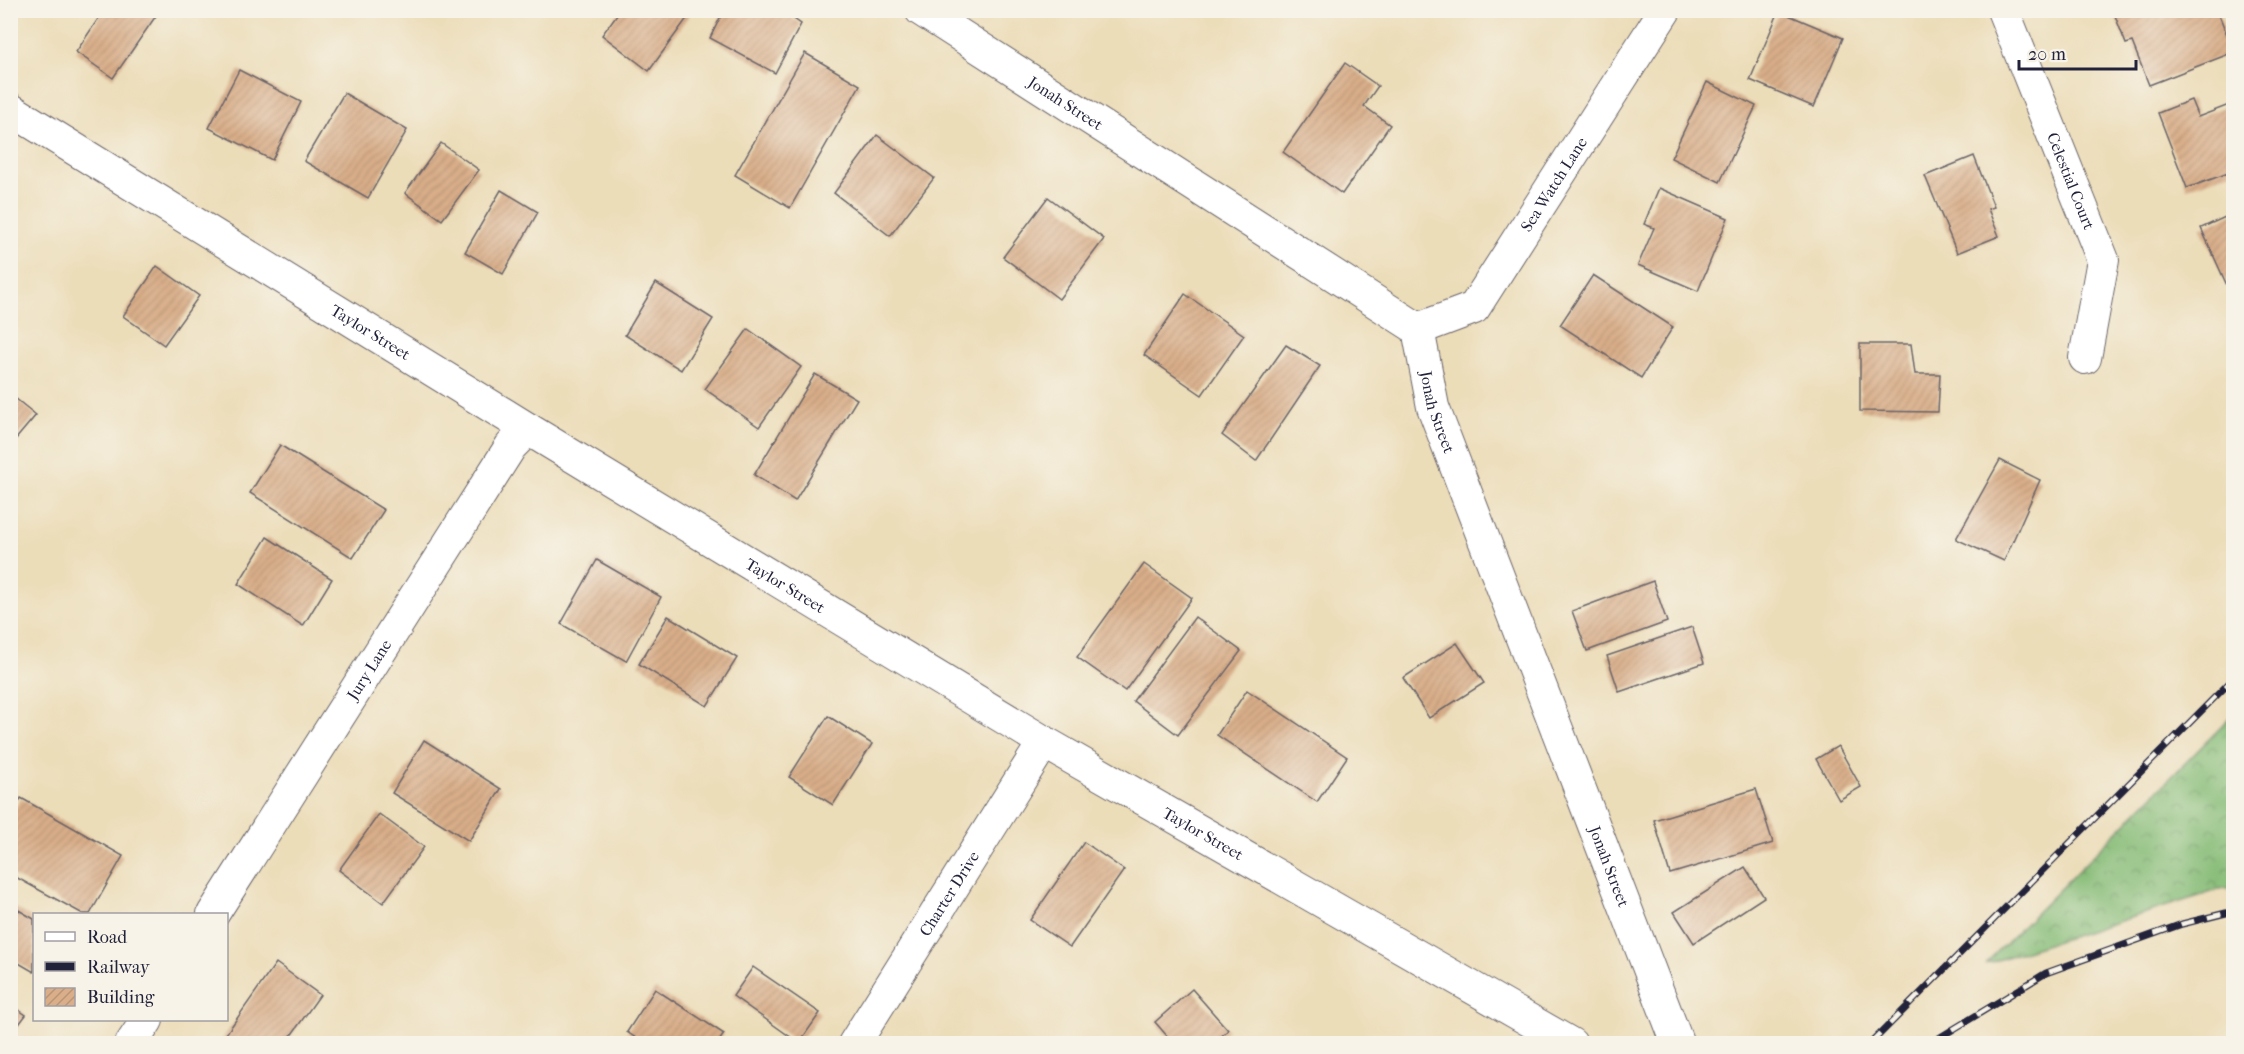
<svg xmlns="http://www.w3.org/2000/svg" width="2244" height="1054" viewBox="0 0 2244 1054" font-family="'IM FELL French Canon',serif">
	<defs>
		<pattern id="forest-crowns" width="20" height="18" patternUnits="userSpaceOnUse" patternTransform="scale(1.5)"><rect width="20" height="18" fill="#86bc77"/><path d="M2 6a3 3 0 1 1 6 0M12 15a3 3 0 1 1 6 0" fill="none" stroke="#6d9863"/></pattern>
		<pattern id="building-hatch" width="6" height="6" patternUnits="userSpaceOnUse" patternTransform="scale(1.5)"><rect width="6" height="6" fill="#d9ae89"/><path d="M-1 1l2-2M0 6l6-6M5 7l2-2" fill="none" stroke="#ba9577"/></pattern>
	</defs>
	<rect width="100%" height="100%" fill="#f7f3e8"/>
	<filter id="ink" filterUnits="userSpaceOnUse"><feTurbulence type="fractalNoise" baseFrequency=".0167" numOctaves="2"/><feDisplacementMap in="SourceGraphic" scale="12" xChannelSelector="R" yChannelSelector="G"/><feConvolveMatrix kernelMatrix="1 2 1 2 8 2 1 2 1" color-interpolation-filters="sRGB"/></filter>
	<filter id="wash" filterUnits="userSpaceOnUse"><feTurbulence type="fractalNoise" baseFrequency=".008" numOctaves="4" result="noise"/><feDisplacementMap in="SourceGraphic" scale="24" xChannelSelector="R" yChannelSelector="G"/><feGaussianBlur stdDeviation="1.35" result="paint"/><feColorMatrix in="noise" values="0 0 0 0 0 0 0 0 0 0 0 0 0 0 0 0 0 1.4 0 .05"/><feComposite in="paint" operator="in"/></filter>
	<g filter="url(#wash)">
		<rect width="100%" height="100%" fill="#ecddb9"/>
		<polygon fill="url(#forest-crowns)" stroke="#546f59" stroke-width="1.5" points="2233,715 2233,888 2218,890 1985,964"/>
		<g id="blocks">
			<g fill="url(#building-hatch)">
				<polygon points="104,10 160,10 113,78 76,52"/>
				<polygon points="620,10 693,10 649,71 602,35"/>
				<polygon points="724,10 781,10 801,24 775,73 710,38"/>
				<polygon points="2120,10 2150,10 2152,16 2167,10 2217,10 2234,52 2149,85 2132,42 2126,44 2114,13"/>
				<polygon points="1779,11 1843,38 1814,107 1750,80"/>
				<polygon points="805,53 860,85 790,208 735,175"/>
				<polygon points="1345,63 1378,86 1364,106 1390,125 1342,194 1283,152"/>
				<polygon points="239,70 301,102 272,160 209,128"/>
				<polygon points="1707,82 1756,106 1720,182 1671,158"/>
				<polygon points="344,93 407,130 368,198 304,161"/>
				<polygon points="2191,100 2198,117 2234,103 2234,171 2187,188 2158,113"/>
				<polygon points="877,135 934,178 890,236 834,193"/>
				<polygon points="441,143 479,170 442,220 405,193"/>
				<polygon points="1974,156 1994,207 1988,209 1999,236 1957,253 1925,176"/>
				<polygon points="1659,188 1728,218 1698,291 1638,265 1654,228 1644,224"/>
				<polygon points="501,190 538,212 503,274 465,252"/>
				<polygon points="1048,197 1104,239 1059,299 1003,257"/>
				<polygon points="2234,213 2234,301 2201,228"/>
				<polygon points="157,266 199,296 164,345 123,316"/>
				<polygon points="1593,275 1673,327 1641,378 1560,325"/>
				<polygon points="656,283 713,319 681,370 625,335"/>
				<polygon points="1185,294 1244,335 1202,395 1144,355"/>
				<polygon points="748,329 801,367 759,427 705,389"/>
				<polygon points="1860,344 1911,344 1915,374 1940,374 1938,412 1860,411"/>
				<polygon points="1286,345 1320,366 1256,461 1222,435"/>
				<polygon points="815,374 857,399 795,501 754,475"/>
				<polygon points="10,394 36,415 10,446"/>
				<polygon points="280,445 384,510 353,558 250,493"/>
				<polygon points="2000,460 2040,480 2004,561 1956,539"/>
				<polygon points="267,537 332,579 303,626 238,584"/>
				<polygon points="597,560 661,597 626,661 561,624"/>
				<polygon points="1144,564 1192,598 1125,691 1077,657"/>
				<polygon points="1653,581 1667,622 1587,651 1572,611"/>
				<polygon points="668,616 737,658 707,706 639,664"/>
				<polygon points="1195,617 1241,651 1178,735 1133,701"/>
				<polygon points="1692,627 1704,663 1619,692 1607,656"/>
				<polygon points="1457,643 1484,683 1429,718 1403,678"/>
				<polygon points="1247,690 1347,757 1317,802 1217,735"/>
				<polygon points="828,716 872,744 833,805 789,777"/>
				<polygon points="424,740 501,789 469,841 392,793"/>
				<polygon points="1838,746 1861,787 1839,800 1816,759"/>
				<polygon points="1756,789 1773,843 1670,874 1654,820"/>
				<polygon points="21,798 123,856 90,914 83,914 10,874 10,816"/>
				<polygon points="379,814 424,847 383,903 339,870"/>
				<polygon points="1084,842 1124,870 1070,947 1030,920"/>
				<polygon points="1745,867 1764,897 1694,943 1674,912"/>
				<polygon points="10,905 34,919 34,972 10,958"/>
				<polygon points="276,963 320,995 285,1044 219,1044"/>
				<polygon points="753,967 820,1013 799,1043 733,996"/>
				<polygon points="655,989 724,1034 717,1044 645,1044 627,1032"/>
				<polygon points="1192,989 1228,1030 1213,1044 1174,1044 1155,1022"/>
				<polygon points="10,1004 26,1015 10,1036"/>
			</g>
		</g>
	</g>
	<g filter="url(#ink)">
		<use href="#blocks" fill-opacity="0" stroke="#696367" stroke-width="1.5"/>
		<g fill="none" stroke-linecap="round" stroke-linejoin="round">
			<g stroke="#696367" stroke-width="34">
				<g id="minor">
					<path id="s1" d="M 921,10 L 1418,329 L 1433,407 L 1678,1044"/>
					<path id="s2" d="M 2003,10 L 2103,260 L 2085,358"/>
					<path id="s3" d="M 10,109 L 528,429 L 1044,742 L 1571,1044"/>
					<path id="s4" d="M 1418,329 L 1474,308 L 1665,10"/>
					<path id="s5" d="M 213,914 L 511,446 L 528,429"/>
					<polyline points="131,1044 147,1020"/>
					<path id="s6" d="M 854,1044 L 1044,742"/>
				</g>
			</g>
			<use href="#minor" stroke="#fff" stroke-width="32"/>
			<g stroke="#22223b" stroke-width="7">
				<g id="rail">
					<polyline points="1870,1044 2234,678"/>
					<polyline points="1929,1044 2046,973 2182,924 2234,911"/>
				</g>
			</g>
			<use href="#rail" stroke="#f7f3e8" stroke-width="4.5" stroke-dasharray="14" stroke-linecap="butt"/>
		</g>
	</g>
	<g text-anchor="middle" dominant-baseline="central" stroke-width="6" stroke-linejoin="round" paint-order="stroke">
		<g font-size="16" fill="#22223b" stroke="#f7f3e8">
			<text stroke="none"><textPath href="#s1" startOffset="172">Jonah Street</textPath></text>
			<text stroke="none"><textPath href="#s2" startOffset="184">Celestial Court</textPath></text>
			<text stroke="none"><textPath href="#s4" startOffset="207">Sea Watch Lane</textPath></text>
			<text stroke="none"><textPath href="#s3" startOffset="424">Taylor Street</textPath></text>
			<text stroke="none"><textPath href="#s1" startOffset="676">Jonah Street</textPath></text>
			<text stroke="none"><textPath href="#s3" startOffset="910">Taylor Street</textPath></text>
			<text stroke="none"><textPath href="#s5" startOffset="290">Jury Lane</textPath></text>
			<text stroke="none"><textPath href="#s3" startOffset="1396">Taylor Street</textPath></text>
			<text stroke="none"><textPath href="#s1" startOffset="1162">Jonah Street</textPath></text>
			<text stroke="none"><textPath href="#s6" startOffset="178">Charter Drive</textPath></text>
		</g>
	</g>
	<rect width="2244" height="1054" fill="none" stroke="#f7f3e8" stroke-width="36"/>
	<rect x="33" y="913" width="195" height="108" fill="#f7f3e8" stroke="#a29fa3" stroke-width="1.5"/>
	<rect x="45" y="932" width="30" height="9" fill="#ffffff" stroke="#a29fa3" stroke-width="1.5"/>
	<text x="87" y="943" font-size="18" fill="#22223b">Road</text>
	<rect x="45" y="962" width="30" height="9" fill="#22223b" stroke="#a29fa3" stroke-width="1.5"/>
	<text x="87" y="973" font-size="18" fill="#22223b">Railway</text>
	<rect x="45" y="988" width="30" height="18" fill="url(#building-hatch)" stroke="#a29fa3" stroke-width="1.5"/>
	<text x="87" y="1003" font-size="18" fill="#22223b">Building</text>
	<path d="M2019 60v9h117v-9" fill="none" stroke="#22223b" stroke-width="3"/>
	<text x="2028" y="60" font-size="18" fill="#22223b" stroke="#f7f3e8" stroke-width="4.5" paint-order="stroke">20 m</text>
</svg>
